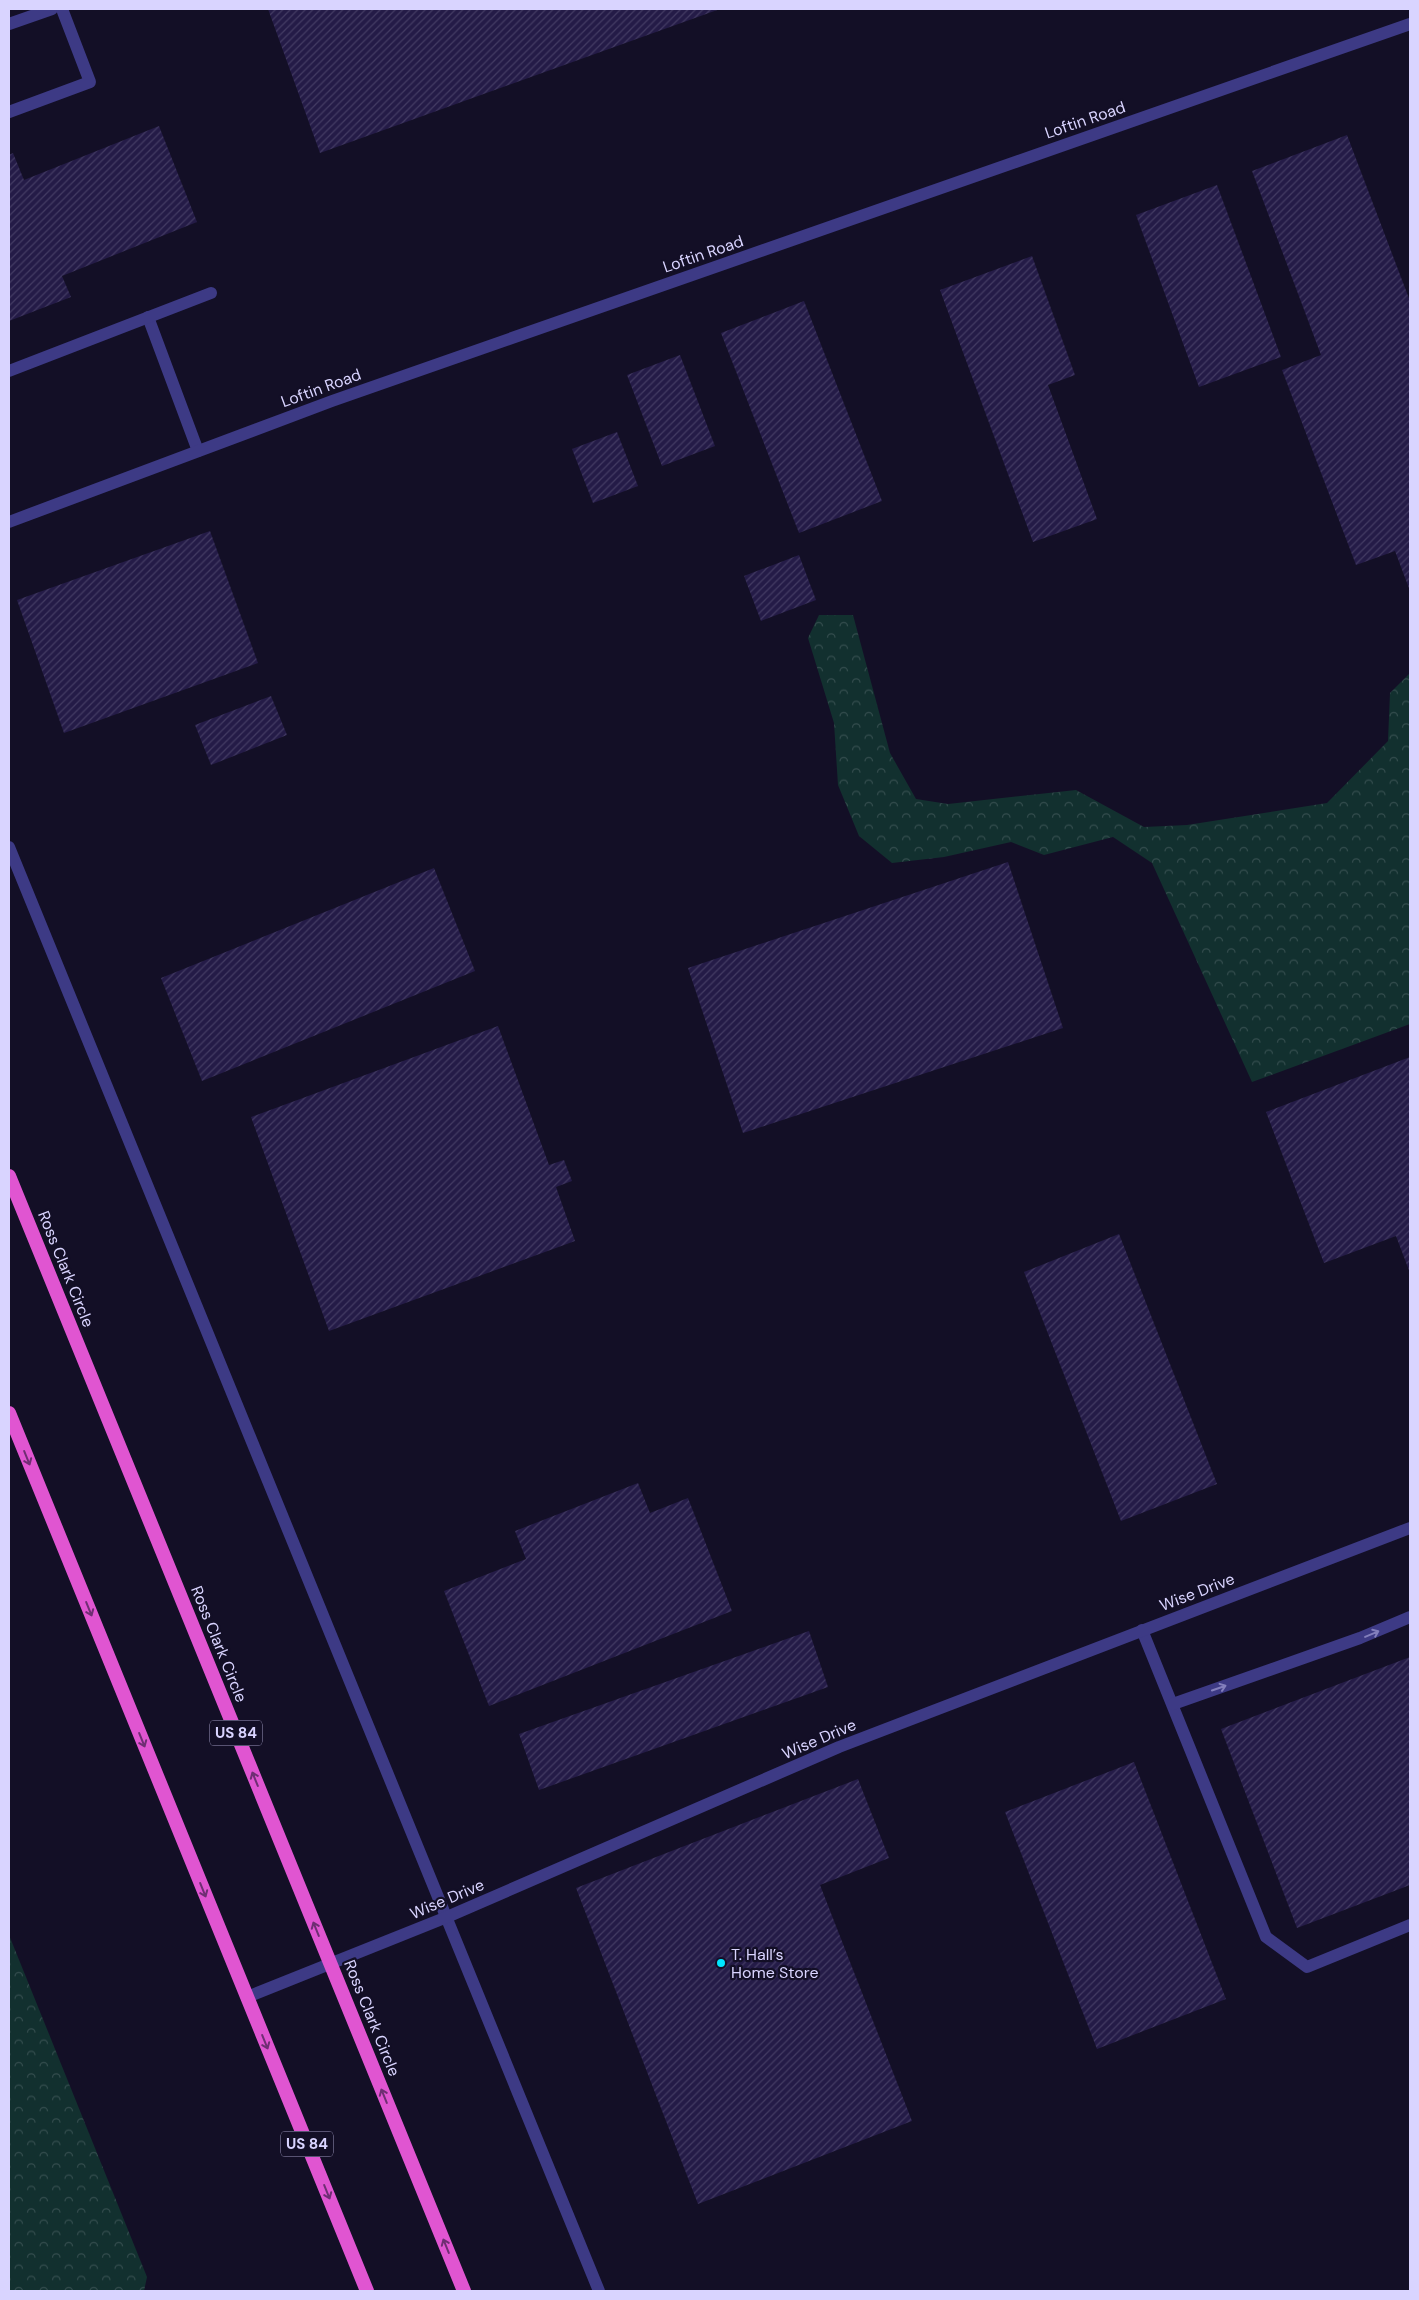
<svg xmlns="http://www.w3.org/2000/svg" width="1419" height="2300" viewBox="0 0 1419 2300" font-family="'DM Sans',sans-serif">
	<defs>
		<pattern id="forest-crowns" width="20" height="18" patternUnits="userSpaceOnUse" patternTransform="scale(1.25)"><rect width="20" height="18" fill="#12302f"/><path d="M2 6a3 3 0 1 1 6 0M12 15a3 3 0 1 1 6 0" fill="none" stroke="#344d4e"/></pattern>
		<pattern id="building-hatch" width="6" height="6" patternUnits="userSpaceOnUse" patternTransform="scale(1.25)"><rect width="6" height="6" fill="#241b47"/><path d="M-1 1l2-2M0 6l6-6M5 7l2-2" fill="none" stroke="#433b63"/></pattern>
	</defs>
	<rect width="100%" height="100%" fill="#130f26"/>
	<g fill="url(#forest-crowns)">
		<polygon points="819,615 853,615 890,753 916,799 948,804 1076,790 1144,827 1187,825 1327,803 1388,741 1390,693 1410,673 1410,1024 1252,1082 1152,863 1113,837 1044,855 1011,842 944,857 892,863 859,836 838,785 834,723 808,638"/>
		<polygon points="9,1935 147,2277 144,2291 9,2291"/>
	</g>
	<g fill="url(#building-hatch)">
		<polygon points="268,9 720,9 320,153"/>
		<polygon points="159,126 197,222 62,276 71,297 9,321 9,155 13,153 24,180"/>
		<polygon points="1347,135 1410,301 1410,591 1395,551 1356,565 1282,370 1321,355 1252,171"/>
		<polygon points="1217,185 1281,357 1199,387 1136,215"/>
		<polygon points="1032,256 1075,375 1048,385 1097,519 1033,542 940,290"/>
		<polygon points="804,301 882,501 799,533 721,333"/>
		<polygon points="680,355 715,446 662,466 627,375"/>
		<polygon points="617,432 638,486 593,503 572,449"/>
		<polygon points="210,531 258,663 64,733 17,600"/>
		<polygon points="799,555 816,600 761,621 744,576"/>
		<polygon points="271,696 287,735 211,765 195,725"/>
		<polygon points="1008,862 1063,1028 743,1133 688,968"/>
		<polygon points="434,868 475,971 202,1081 161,978"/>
		<polygon points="498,1026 549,1165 564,1160 572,1181 556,1187 575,1241 329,1331 251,1117"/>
		<polygon points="1410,1057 1410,1273 1396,1236 1324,1263 1266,1112"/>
		<polygon points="1119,1234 1217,1484 1121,1521 1024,1272"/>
		<polygon points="638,1483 650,1513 688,1498 732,1611 489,1706 444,1591 526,1559 515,1531"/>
		<polygon points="809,1631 828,1687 539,1790 519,1734"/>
		<polygon points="1410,1657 1410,1885 1297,1928 1221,1729"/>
		<polygon points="1134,1762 1226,1999 1097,2049 1005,1812"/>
		<polygon points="858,1779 889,1858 820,1885 912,2121 698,2204 576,1888"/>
	</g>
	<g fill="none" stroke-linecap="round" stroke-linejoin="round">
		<g stroke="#3d3a85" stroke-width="12">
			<polyline points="9,24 52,9"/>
			<polyline points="9,112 90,82 62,9"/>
			<polyline points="148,317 198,451"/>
			<polyline points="9,371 211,293"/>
			<polyline points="9,847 599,2291"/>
			<polyline points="1142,1630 1266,1937 1307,1967 1410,1925"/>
			<polyline points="1173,1704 1360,1638 1410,1617"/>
		</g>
		<g stroke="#3d3a85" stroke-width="12">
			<polyline points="9,522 332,401 1410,24"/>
			<polyline points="247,1997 447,1917 839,1747 1410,1528"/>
		</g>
		<g stroke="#e055d1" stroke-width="14">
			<polyline points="9,1176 464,2291"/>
			<polyline points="9,1413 367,2291"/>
		</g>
	</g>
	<defs><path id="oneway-shaft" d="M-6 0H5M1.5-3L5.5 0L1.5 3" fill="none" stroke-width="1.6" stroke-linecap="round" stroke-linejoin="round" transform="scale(1.25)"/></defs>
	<g stroke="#6f2e73">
		<use href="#oneway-shaft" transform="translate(27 1458) rotate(68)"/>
		<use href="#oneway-shaft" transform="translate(89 1609) rotate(68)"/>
		<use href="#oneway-shaft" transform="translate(142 1740) rotate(68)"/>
		<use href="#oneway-shaft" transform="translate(255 1779) rotate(-112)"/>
		<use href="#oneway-shaft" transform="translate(203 1890) rotate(68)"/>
		<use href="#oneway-shaft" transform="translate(316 1929) rotate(-112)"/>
		<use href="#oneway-shaft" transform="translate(265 2042) rotate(68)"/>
		<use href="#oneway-shaft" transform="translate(384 2096) rotate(-112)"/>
		<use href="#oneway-shaft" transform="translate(327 2192) rotate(68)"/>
		<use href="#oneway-shaft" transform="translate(446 2246) rotate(-112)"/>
	</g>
	<g stroke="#837fbc">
		<use href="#oneway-shaft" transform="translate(1372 1634) rotate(-23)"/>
		<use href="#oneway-shaft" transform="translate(1219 1688) rotate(-19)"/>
	</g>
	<circle fill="#00e5ff" stroke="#130f26" stroke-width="2" cx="721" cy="1963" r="5"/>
	<g text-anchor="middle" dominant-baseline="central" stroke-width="4.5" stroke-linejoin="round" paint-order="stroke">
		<g fill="#130f26" stroke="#9e99be" stroke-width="1">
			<rect x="210" y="1720.5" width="52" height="25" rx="4"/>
			<rect x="281" y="2131.5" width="52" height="25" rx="4"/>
		</g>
		<g font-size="15" font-weight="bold" fill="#d9d4ff">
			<text x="236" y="1733">US 84</text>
			<text x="307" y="2144">US 84</text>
		</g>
		<g font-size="16" fill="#d9d4ff" stroke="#130f26">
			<text transform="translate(1085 120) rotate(-19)">Loftin Road</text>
			<text transform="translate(703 254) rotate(-19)">Loftin Road</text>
			<text transform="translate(321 388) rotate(-20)">Loftin Road</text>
			<text transform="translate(66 1269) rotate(68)">Ross Clark Circle</text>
			<text transform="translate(1197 1592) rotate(-21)">Wise Drive</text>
			<text transform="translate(219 1644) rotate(68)">Ross Clark Circle</text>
			<text transform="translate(819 1739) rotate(-23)">Wise Drive</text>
			<text transform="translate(447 1899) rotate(-23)">Wise Drive</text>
			<text transform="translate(372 2018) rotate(68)">Ross Clark Circle</text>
		</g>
		<g font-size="16" fill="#d9d4ff" stroke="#130f26" text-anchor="start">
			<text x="731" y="1954">T. Hall’s<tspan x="731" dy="18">Home Store</tspan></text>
		</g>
	</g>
	<rect width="1419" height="2300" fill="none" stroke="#d9d4ff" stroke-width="20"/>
</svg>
